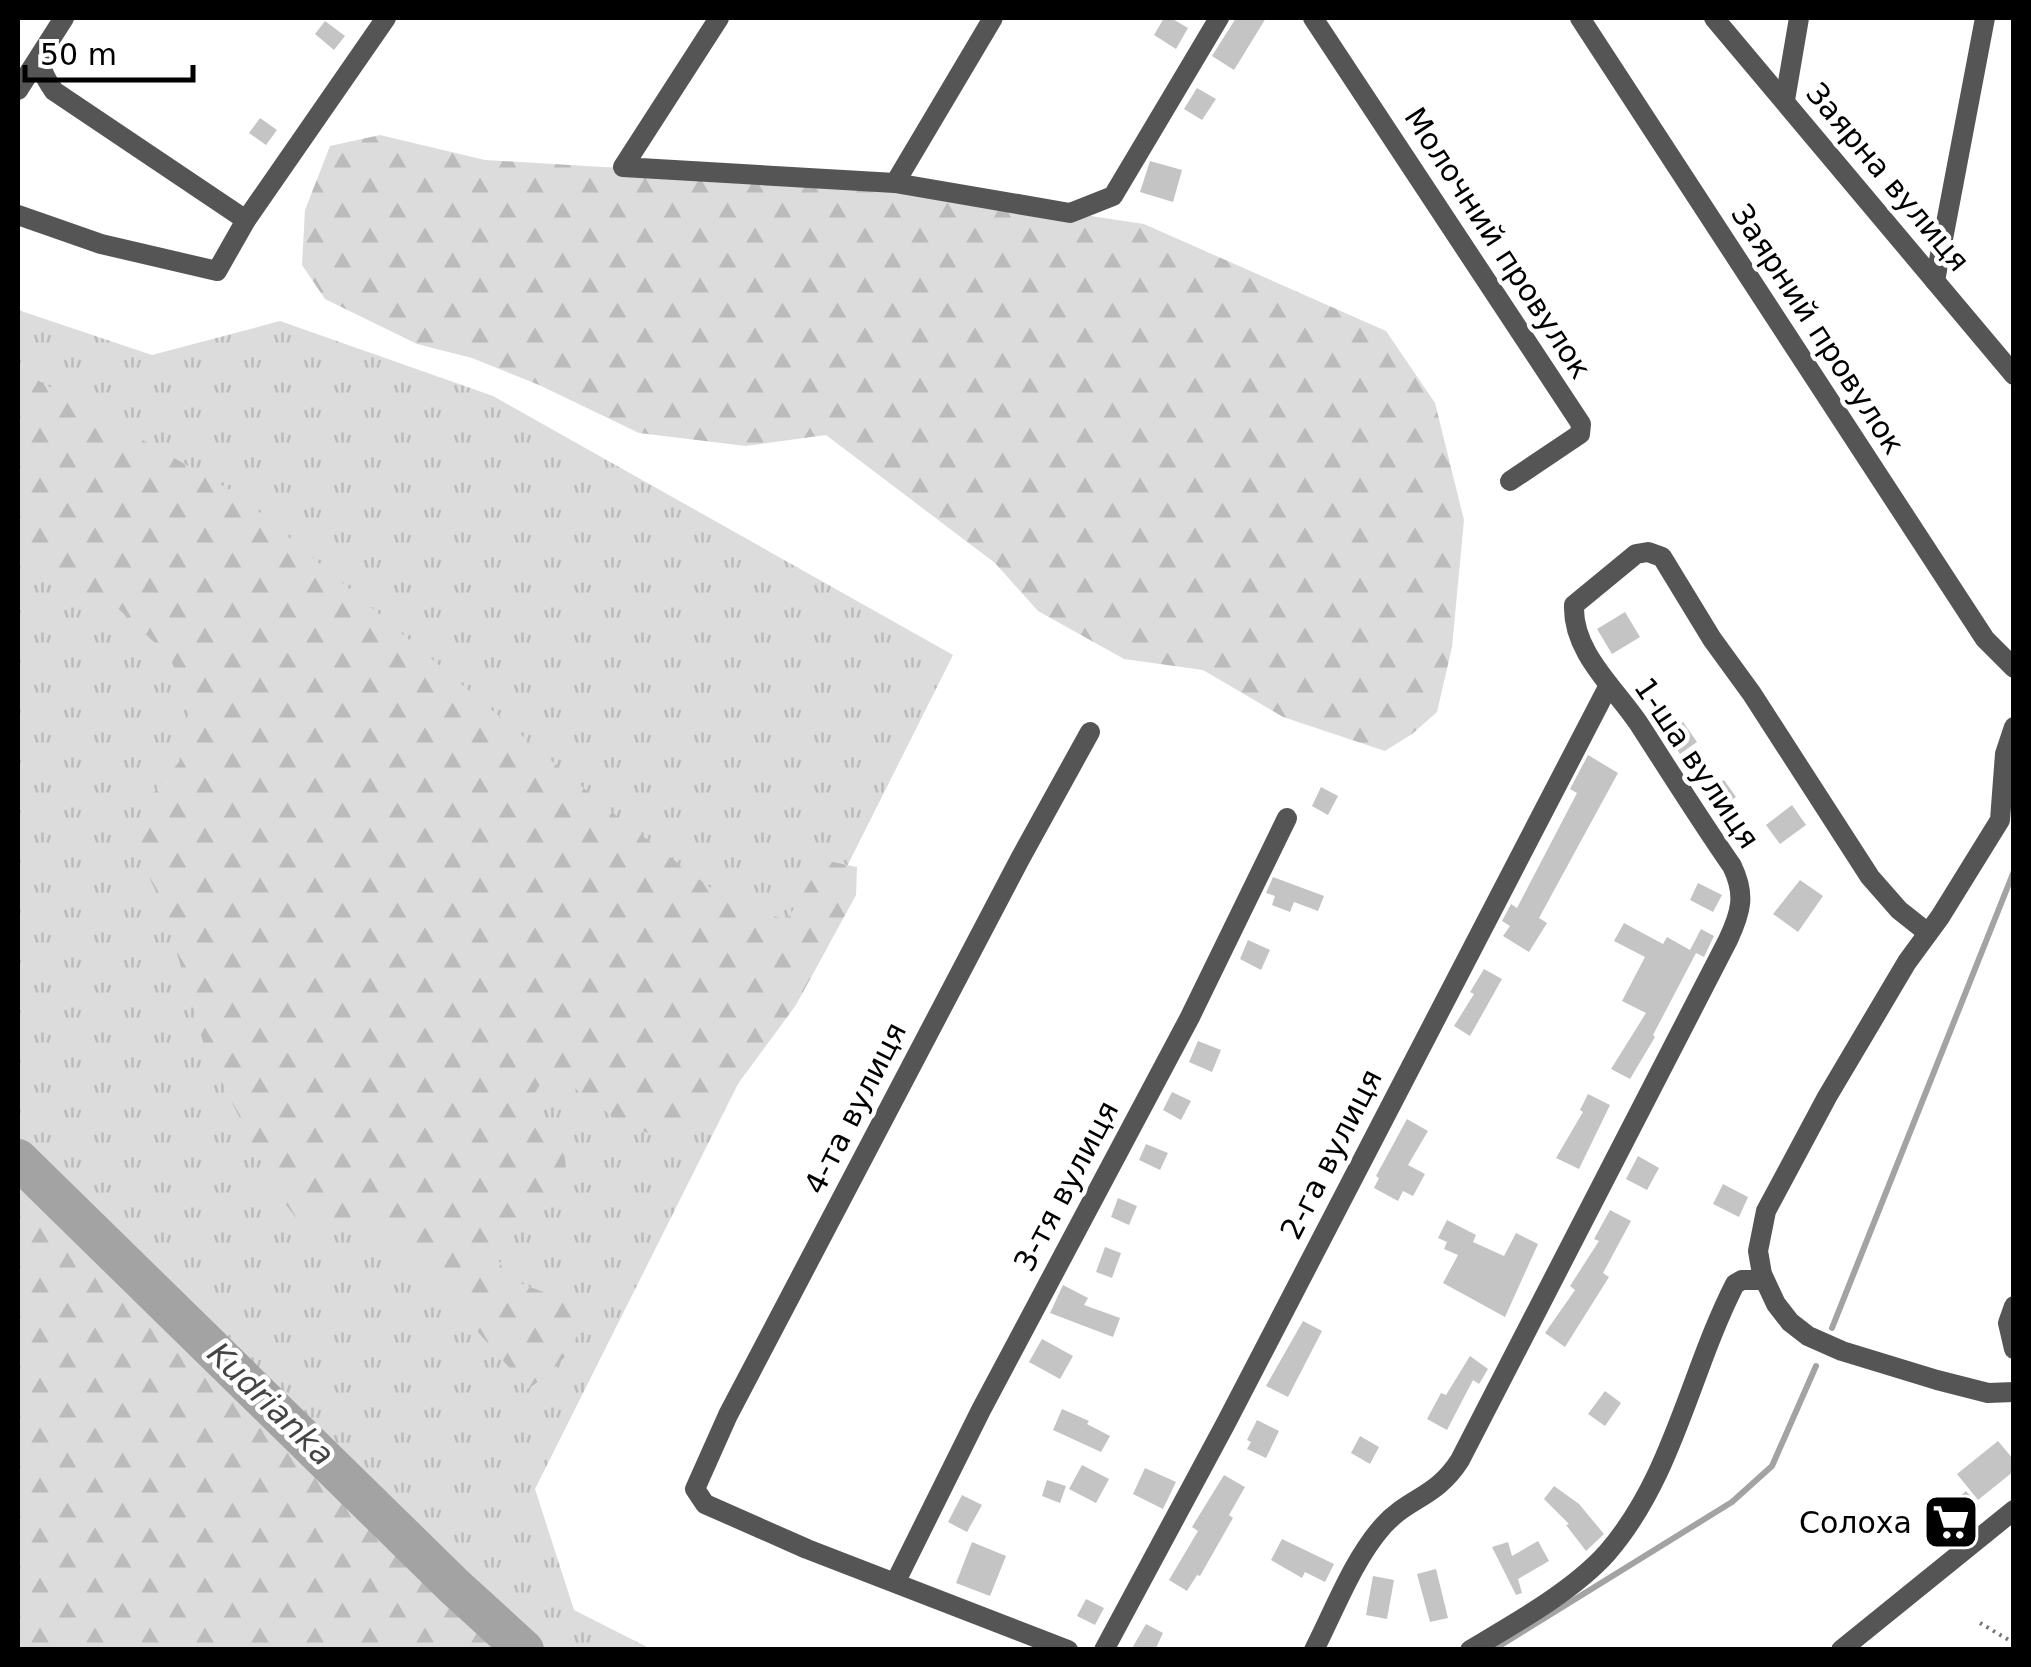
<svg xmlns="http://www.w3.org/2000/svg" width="2031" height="1667" viewBox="0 0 2031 1667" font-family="'DejaVu Sans',sans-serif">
	<defs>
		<pattern id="grass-tufts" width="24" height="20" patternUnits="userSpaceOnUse" patternTransform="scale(2.5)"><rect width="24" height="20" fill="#dcdcdc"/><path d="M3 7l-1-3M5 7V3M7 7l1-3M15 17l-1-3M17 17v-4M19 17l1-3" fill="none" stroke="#bbb"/></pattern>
		<pattern id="forest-firs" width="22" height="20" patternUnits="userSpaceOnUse" patternTransform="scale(2.5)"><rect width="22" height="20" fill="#dcdcdc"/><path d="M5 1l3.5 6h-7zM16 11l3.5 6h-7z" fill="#bbb"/></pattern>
	</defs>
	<rect width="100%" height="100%" fill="#fff"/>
	<polygon fill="url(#grass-tufts)" points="18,310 152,355 280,321 493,396 953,655 535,1489 574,1610 651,1649 18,1650"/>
	<g fill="url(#forest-firs)">
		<polygon points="380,135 485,160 870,183 1144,224 1386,331 1435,403 1464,520 1452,647 1437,712 1412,734 1385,751 1283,717 1203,670 1124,659 1038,611 995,563 826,435 746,446 639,433 539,385 472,358 417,344 325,299 302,265 305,210 330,146"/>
		<path d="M 18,369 L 239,495 L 620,819 L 729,902 L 787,920 L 823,860 L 857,867 L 856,895 L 796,1005 L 715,1115 L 667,1140 L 621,1123 L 573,1087 L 541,1083 L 533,1096 C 535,1104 536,1112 541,1119 C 546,1127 557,1133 561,1143 C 584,1210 519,1213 497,1257 C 500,1262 504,1273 509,1277 C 520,1285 545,1291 559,1299 C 606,1328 555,1370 528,1389 L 420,1266 L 371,1225 L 301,1224 L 276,1192 L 204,1045 L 163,906 L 129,835 L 155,791 L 179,762 L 189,709 L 170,657 L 110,601 L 18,571 Z"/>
		<polygon points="18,1167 324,1467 454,1586 463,1602 514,1649 18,1649"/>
	</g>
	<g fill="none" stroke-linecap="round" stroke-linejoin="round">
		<g stroke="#a3a3a3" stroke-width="6">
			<polyline points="1832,1328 2014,871"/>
			<polyline points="1493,1650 1732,1502 1772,1466 1816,1366"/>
		</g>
		<polyline stroke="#a3a3a3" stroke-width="40" points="18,1159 454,1586 524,1650"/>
	</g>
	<g fill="#c4c4c4">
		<polygon points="1164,18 1171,18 1188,28 1176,49 1154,35"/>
		<polygon points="1236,18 1266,18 1234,70 1212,56"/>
		<polygon points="325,21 345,36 334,50 315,34"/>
		<polygon points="1197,88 1216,99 1202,120 1184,109"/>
		<polygon points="260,118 277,130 266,145 249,133"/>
		<polygon points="1150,161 1182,170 1173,202 1140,192"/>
		<polygon points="1625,612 1640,637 1612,654 1597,629"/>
		<polygon points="1683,722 1697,742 1680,754 1666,733"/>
		<polygon points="1588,755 1618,773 1539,918 1547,923 1529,952 1503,936 1510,926 1502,921 1511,904 1517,908 1577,793 1570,789"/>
		<polygon points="1724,780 1736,797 1715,811 1703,794"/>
		<polygon points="1321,787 1338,796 1328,815 1312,806"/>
		<polygon points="1792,805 1806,825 1780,844 1766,825"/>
		<polygon points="1273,877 1324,896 1318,911 1294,902 1290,912 1272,905 1275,896 1266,893"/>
		<polygon points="1800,880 1823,896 1798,932 1773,914"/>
		<polygon points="1698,883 1722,895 1713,912 1690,900"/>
		<polygon points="1624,923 1663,944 1667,937 1690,950 1701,929 1714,936 1704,957 1696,953 1653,1035 1655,1037 1630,1079 1611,1069 1646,1013 1622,1001 1645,957 1614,941"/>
		<polygon points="1248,940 1270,950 1261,970 1240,959"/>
		<polygon points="1484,969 1502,979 1470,1036 1454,1026 1474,994 1470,992"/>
		<polygon points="1198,1041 1221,1050 1212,1072 1189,1062"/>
		<polygon points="1172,1092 1191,1101 1181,1120 1163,1110"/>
		<polygon points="1588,1094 1610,1105 1579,1169 1556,1158 1583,1112 1580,1110"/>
		<polygon points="1407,1119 1428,1131 1408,1165 1425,1174 1413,1196 1403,1191 1398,1201 1374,1188 1379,1178 1376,1176"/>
		<polygon points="1146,1144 1168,1153 1160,1170 1139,1160"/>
		<polygon points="1638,1156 1659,1168 1647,1190 1626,1179"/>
		<polygon points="1723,1184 1748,1197 1739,1217 1713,1204"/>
		<polygon points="1118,1198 1137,1206 1129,1225 1111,1217"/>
		<polygon points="1610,1210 1631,1221 1603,1273 1609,1277 1565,1347 1545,1333 1575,1290 1570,1286 1599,1241 1594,1239"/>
		<polygon points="1447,1220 1476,1235 1473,1242 1504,1256 1516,1233 1538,1244 1505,1317 1443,1283 1458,1255 1444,1249 1447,1242 1438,1238"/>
		<polygon points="1105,1247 1121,1253 1112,1278 1096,1272"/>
		<polygon points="1063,1285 1088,1298 1084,1305 1120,1318 1113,1337 1050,1313"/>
		<polygon points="1303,1321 1322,1331 1288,1397 1266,1386"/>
		<polygon points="1042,1339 1073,1356 1060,1379 1029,1362"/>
		<polygon points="1470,1356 1488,1369 1479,1384 1473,1380 1447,1430 1427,1419 1441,1393 1446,1395"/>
		<polygon points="1605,1391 1621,1403 1605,1426 1588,1414"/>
		<polygon points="1062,1409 1089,1421 1087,1424 1110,1436 1101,1452 1053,1430"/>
		<polygon points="1257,1420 1279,1431 1266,1458 1247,1449 1251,1442 1247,1440"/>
		<polygon points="1360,1436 1379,1447 1370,1464 1351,1453"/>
		<polygon points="1998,1441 2014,1460 2014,1471 1978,1500 1957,1474"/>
		<polygon points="1082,1465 1109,1479 1096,1503 1069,1489"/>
		<polygon points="1145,1468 1176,1482 1163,1509 1133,1494"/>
		<polygon points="1224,1475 1245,1487 1229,1515 1233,1518 1200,1576 1197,1575 1187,1591 1169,1580 1198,1531 1192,1527"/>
		<polygon points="1047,1480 1066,1486 1060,1503 1042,1496"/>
		<polygon points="1554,1486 1579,1504 1604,1534 1586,1551 1566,1525 1569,1524 1544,1499"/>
		<polygon points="1966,1491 1979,1506 1949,1532 1937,1531 1930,1521"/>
		<polygon points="962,1495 982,1505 967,1532 948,1522"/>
		<polygon points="1282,1539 1334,1564 1325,1582 1305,1572 1302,1578 1271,1560"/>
		<polygon points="1538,1541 1549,1561 1518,1579 1522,1593 1516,1595 1492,1547 1508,1542 1512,1556"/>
		<polygon points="972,1542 1006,1556 990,1596 956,1583"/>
		<polygon points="1436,1569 1448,1618 1430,1622 1417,1574"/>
		<polygon points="1373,1576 1394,1580 1387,1619 1366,1615"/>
		<polygon points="1086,1599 1104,1608 1095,1625 1077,1616"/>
		<polygon points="1146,1624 1163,1633 1155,1650 1131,1650"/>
	</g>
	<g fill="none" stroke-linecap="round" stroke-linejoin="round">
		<polyline stroke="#777" stroke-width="4" stroke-dasharray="2.5 5" stroke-linecap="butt" points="1980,1623 2014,1643"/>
		<g stroke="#555" stroke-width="20">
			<polyline points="719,18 623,167 895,183 1070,213 1113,196 1219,18"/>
			<polyline points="1313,18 1581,424 1580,434 1510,481"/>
			<polyline points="1580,18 1985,639 2014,668"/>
			<polyline points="1714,18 2014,375"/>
			<path d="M 44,52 C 38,67 45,78 54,91 L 246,220"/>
			<polyline points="18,90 64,18"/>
			<polyline points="1785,100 1799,18"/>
			<polyline points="895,183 993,18"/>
			<polyline points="18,215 101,244 217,271 246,220 386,18"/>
			<polyline points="1935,281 1985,18"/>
			<polyline points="2014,727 2005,754 2000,820 1940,917 1907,962 1827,1097 1766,1211 1758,1251 1762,1274 1776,1304 1790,1322 1808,1336 1842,1351 1937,1380 1988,1393 2014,1392"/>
			<polyline points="2014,1306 2008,1323 2014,1349"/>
			<polyline points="896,1581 981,1410 1190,1017 1287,818"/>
			<polyline points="1068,1650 807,1549 705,1504 695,1489 728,1415 1021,857 1090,732"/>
			<polyline points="1104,1650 1226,1423 1609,685"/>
			<path d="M 1314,1650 C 1335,1609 1353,1560 1383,1526 C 1409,1497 1436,1498 1460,1460 L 1728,940 C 1741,912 1746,895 1732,866 C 1700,820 1670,772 1639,724 C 1615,688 1572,652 1574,605 L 1636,554 L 1648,552 L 1662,557 L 1712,639 L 1752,694 L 1870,877 L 1899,910 L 1928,933"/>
			<path d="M 1470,1650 C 1514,1624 1573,1591 1607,1553 C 1673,1477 1690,1372 1735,1284 L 1742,1280 L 1764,1280"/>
			<polyline points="1841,1650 2014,1510"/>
		</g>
	</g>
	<defs>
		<g id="supermarket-square" transform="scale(2.875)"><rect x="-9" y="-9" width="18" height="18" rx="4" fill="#000" stroke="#fff"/><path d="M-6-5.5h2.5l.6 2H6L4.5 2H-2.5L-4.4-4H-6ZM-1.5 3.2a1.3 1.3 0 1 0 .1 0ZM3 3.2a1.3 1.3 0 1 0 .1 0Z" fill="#fff"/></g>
	</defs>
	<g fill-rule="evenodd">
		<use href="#supermarket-square" x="1951" y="1522"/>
	</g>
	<g text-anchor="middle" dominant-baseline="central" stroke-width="9" stroke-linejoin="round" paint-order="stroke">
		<g font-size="30" fill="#000" stroke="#fff">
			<text transform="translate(1888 177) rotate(50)">Заярна вулиця</text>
			<text transform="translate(1498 243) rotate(57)">Молочний провулок</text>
			<text transform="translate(1818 329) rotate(57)">Заярний провулок</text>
			<text transform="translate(1697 763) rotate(56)">1-ша вулиця</text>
			<text transform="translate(855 1108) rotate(-63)">4-та вулиця</text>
			<text transform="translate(1331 1154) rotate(-63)">2-га вулиця</text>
			<text transform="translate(1066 1186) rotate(-62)">3-тя вулиця</text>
		</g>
		<g font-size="30" fill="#000" stroke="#fff" text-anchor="end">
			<text x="1912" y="1522">Солоха</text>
		</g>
		<g font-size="32" font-style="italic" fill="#444" stroke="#fff">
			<text transform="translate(271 1404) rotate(44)">Kudrianka</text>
		</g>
	</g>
	<rect width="2031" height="1667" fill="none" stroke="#000000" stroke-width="40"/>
	<path d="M25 65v15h168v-15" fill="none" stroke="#000000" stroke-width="5"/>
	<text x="40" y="65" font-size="30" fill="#000000" stroke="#ffffff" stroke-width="8" paint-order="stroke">50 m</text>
</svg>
